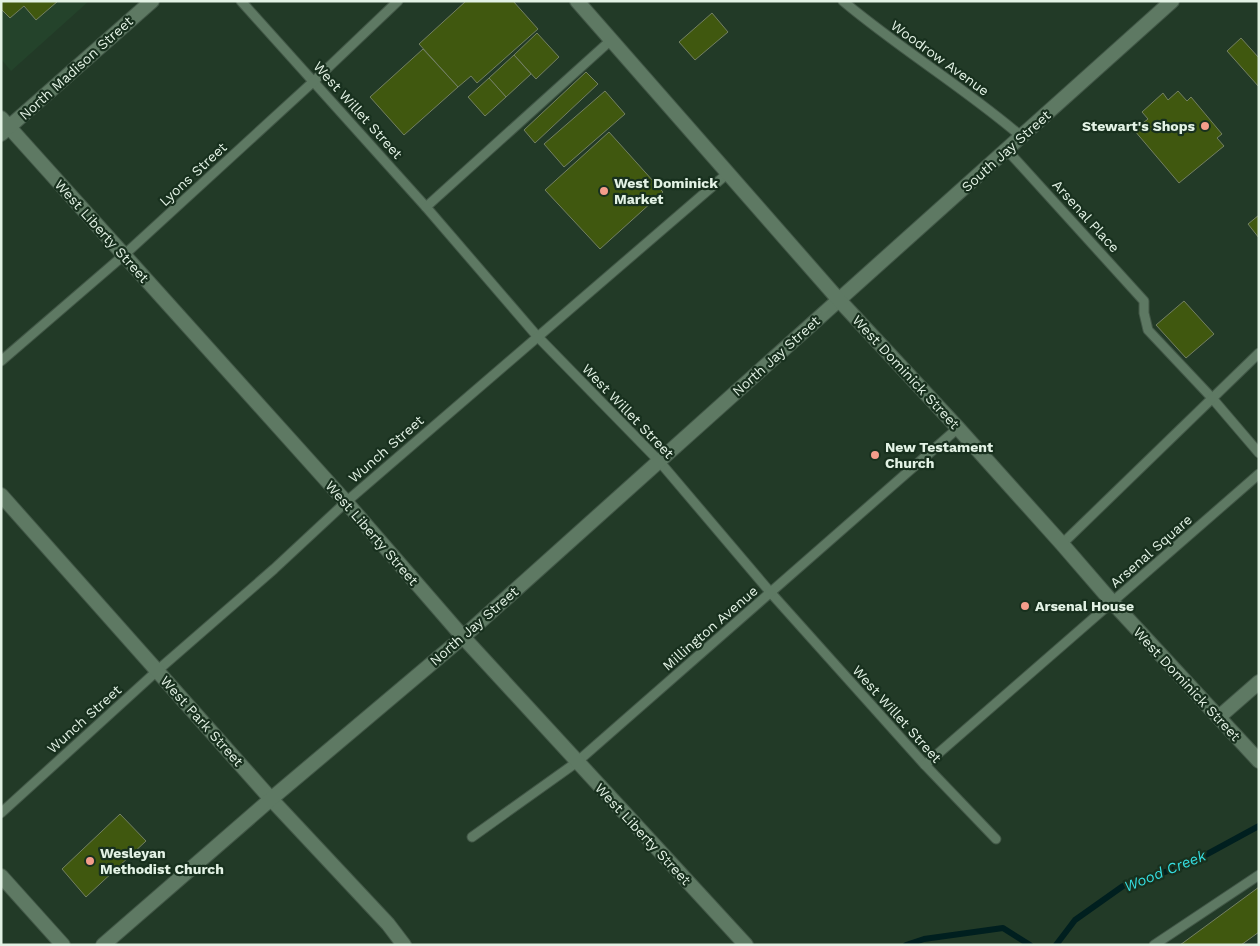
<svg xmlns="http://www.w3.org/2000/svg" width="1260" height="946" viewBox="0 0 1260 946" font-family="'Work Sans',sans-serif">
	<rect width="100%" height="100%" fill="#223a27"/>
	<polygon fill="#24432b" points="1,1 89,1 11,71 1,59"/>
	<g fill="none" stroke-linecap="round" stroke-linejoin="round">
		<g stroke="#001f1f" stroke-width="6">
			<polyline points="906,945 924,939 1003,928 1030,945"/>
			<polyline points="1056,945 1075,920 1123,886 1189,864 1259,826"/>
		</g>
	</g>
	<g fill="#40580f" stroke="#738062">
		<polygon points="1,1 58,1 36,20 24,6 10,18 1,9"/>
		<polygon points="466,1 513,1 538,29 477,83 471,76 458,87 419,44"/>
		<polygon points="712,13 728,32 695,60 679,42"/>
		<polygon points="537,33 559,57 536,79 514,55"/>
		<polygon points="1241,38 1259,58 1259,87 1227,51"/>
		<polygon points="423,49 458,87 404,135 370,97"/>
		<polygon points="514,55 531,74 506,97 489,78"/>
		<polygon points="586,72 598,84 535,143 524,130"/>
		<polygon points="489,78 506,97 485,116 468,97"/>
		<polygon points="605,91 625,114 564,167 544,144"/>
		<polygon points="1178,91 1187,101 1191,97 1222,134 1217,138 1224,146 1179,183 1134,130 1148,119 1142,112 1163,93 1168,100"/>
		<polygon points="609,132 663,192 600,249 545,190"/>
		<polygon points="1259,215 1259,238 1248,224"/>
		<polygon points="1184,301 1214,334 1186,358 1156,325"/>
		<polygon points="120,814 146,841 86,897 62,869"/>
		<polygon points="1259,887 1259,932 1241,945 1180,945"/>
	</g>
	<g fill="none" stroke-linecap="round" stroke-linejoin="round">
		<g stroke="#425747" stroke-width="11">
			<g id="service">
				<polyline points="241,1 426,207 537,336 659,461 771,593 925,765 996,839"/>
				<path d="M 843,1 C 900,49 965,88 1022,137"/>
				<polyline points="1007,150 1144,301 1144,313 1148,330 1212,398 1259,453"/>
				<polyline points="426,207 611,40"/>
				<polyline points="1,361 124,255 314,81 398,1"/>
				<polyline points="1062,544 1259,353"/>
				<polyline points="925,765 1259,474"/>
				<polyline points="1,813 158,670 274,569 346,502 728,173"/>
				<polyline points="472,837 577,762 958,428"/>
				<polyline points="1154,945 1259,875"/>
			</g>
		</g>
		<g stroke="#425747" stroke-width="16">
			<g id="minor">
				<polyline points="1,495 271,799 388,924 404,945"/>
				<polyline points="1219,717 1259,682"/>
				<polyline points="1,876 63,945"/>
				<polyline points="103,945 271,799 463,637 1172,1"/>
			</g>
		</g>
		<g stroke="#425747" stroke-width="16">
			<g id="tertiary">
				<polyline points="577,1 839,300 958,428 1062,544 1113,603 1259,761"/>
				<polyline points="1,134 9,127 346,502 463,637 746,945"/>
			</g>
		</g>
		<g stroke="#425747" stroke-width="16">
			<polyline id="secondary" points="1,118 9,127 152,1"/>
		</g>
		<use href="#service" stroke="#5e7963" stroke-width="9"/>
		<use href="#minor" stroke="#5e7963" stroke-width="14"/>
		<use href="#tertiary" stroke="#5e7963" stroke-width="14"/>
		<use href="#secondary" stroke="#5e7963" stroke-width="14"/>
	</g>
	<g fill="#f49d8b" stroke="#18301e" stroke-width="2">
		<circle cx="1205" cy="126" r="5"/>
		<circle cx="604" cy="191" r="5"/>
		<circle cx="875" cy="455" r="5"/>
		<circle cx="1025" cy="606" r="5"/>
		<circle cx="90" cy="861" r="5"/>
	</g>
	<g text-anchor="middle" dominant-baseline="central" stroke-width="4.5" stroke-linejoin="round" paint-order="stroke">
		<g font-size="14" fill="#e3f2e5" stroke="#18301e">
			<text transform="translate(940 58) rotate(36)">Woodrow Avenue</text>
			<text transform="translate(76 68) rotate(-42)">North Madison Street</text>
			<text transform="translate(358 110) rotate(48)">West Willet Street</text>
			<text transform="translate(1006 151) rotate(-42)">South Jay Street</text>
			<text transform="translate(193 174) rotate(-43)">Lyons Street</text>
			<text transform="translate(1086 216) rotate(48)">Arsenal Place</text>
			<text transform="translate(102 231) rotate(48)">West Liberty Street</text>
			<text transform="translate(776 356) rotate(-42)">North Jay Street</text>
			<text transform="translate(906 372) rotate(47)">West Dominick Street</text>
			<text transform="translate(628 411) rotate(46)">West Willet Street</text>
			<text transform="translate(386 449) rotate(-41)">Wunch Street</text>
			<text transform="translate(372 533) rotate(49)">West Liberty Street</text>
			<text transform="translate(1151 551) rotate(-41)">Arsenal Square</text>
			<text transform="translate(474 626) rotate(-41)">North Jay Street</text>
			<text transform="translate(710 628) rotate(-41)">Millington Avenue</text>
			<text transform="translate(1187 684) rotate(47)">West Dominick Street</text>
			<text transform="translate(897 714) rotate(48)">West Willet Street</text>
			<text transform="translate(84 719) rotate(-42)">Wunch Street</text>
			<text transform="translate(202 721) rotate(48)">West Park Street</text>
			<text transform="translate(643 834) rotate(47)">West Liberty Street</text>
		</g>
		<g font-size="14" font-weight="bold" fill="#e3f2e5" stroke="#18301e" text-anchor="start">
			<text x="1195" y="126" text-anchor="end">Stewart's Shops</text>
			<text x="614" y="183">West Dominick<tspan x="614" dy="16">Market</tspan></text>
			<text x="885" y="447">New Testament<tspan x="885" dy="16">Church</tspan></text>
			<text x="1035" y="606">Arsenal House</text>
			<text x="100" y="853">Wesleyan<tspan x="100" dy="16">Methodist Church</tspan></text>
		</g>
		<g font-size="15" font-style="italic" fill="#35dee1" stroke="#18301e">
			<text transform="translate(1165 871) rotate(-22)">Wood Creek</text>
		</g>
	</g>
	<rect width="1260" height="946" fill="none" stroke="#e3f2e5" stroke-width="5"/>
</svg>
